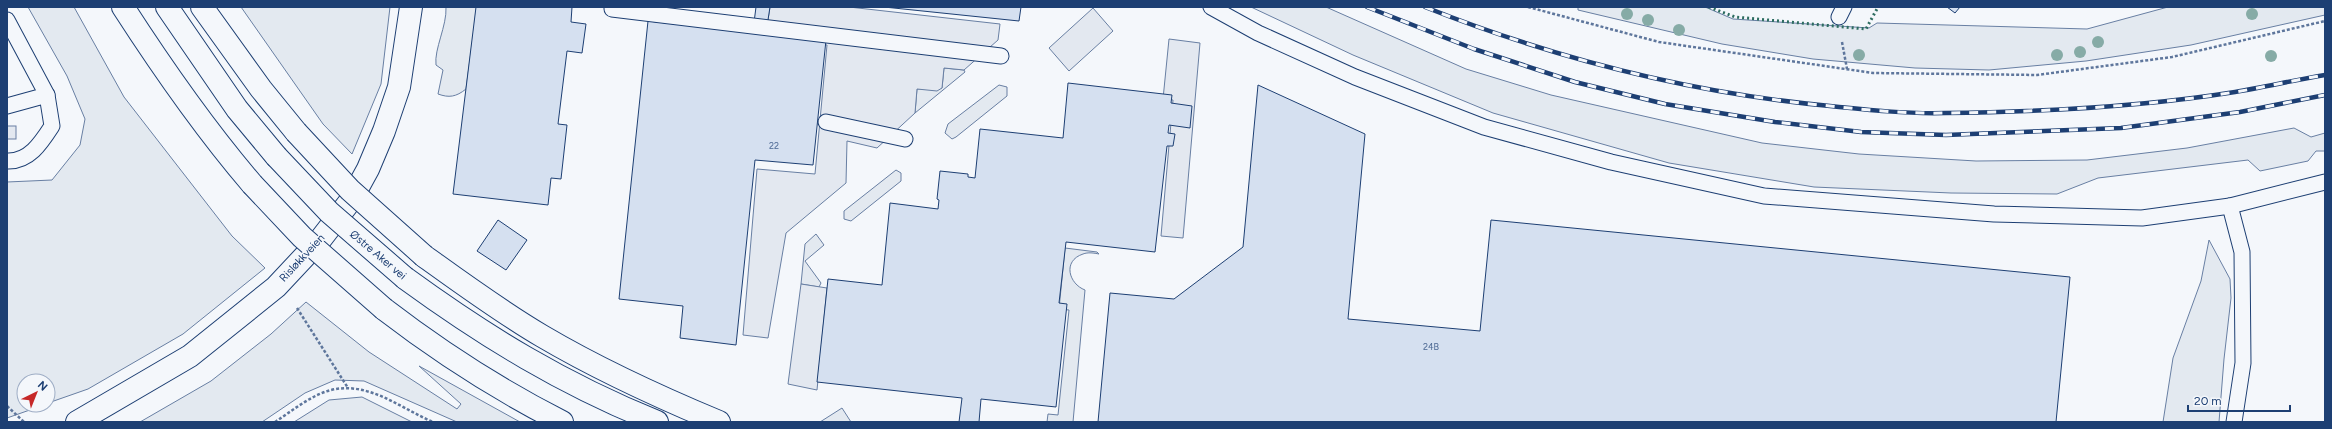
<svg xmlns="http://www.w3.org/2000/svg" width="2332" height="429" viewBox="0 0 2332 429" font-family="Figtree,sans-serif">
	<rect width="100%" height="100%" fill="#f4f7fb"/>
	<g fill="#e3e9f0" stroke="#687fa3">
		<polygon points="28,7 74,7 124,97 232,236 265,268 183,334 88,389 48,403 48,381 24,381 24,405 44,405 7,418 7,182 52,180 80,145 85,119 67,76"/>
		<polygon points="241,7 390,7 381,84 352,154 323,124"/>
		<path d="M 446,7 L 477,7 L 466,89 C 456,97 449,98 438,94 L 443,70 L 436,65 C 434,49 447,26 446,7 Z"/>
		<polygon points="1251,7 1326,7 1466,69 1551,95 1762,143 1859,154 1976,161 2087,160 2187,148 2294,128 2311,137 2325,133 2325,151 2316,151 2308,161 2260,171 2248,160 2098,178 2057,194 1951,193 1814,187 1669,163 1493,113 1353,55"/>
		<polygon points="1578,7 1705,7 1733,19 1869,28 1877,23 2087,29 2168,7 2325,7 2325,15 2191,45 2086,61 1989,70 1915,68 1813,59 1722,44 1578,10"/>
		<polygon points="944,68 964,70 965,72 915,113 917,89 942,88"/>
		<polygon points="999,85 1007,87 1007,96 956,137 952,139 945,133 948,124"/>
		<polygon points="896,170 901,173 901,181 851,221 844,219 844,211"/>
		<polygon points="816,234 824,245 805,261 821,283 819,287 801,284 805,244"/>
		<polygon points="2209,240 2230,279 2231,298 2224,359 2219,422 2163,422 2173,358 2201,281"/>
		<path d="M 1065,248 L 1097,252 L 1099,254 C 1094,253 1088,252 1083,254 C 1062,261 1069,284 1085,290 L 1073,422 L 1047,422 L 1048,414 L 1058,415 L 1069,310 L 1059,309 Z"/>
		<polygon points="306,302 369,352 457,409 461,404 419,366 520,422 457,422 364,381 335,380 305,393 262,422 140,422 211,381 271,334"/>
		<polygon points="362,397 412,422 294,422 329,400"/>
		<polygon points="842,408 851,422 820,422"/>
	</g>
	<g fill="#e3e8f0" stroke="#687fa3">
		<polygon points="770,7 849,7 1000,24 998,40 964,70 944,68 942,88 937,91 917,89 915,113 877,148 847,141 846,183 786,233 768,338 743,335 757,169 815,174 827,45 765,39"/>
		<polygon points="1093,8 1113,31 1069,71 1049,48"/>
		<polygon points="1169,39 1200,43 1183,238 1161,236 1173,100 1163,99"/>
		<rect x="7" y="126" width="9" height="13"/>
		<polygon points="801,284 827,288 817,390 788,384"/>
	</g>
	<g fill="#d5e0f0" stroke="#1d3f73">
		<polygon points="476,7 572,7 571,22 586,24 582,53 567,51 558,124 567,125 561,179 551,178 548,205 453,194"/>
		<polygon points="756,7 770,7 765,39 752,38"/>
		<polygon points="884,7 1021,7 1019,21"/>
		<polygon points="1947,7 1960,7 1955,13"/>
		<polygon points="648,21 826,40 813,165 755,160 736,345 680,338 683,306 619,299"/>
		<polygon points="1068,83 1172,95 1171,103 1192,106 1190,128 1169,125 1168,133 1175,134 1173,146 1167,146 1155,252 1066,242 1059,303 1067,304 1056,407 981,399 979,422 959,422 962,398 817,382 828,279 882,285 890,203 938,209 939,200 937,199 940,171 968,174 968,177 975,178 980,129 1063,138"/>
		<polygon points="1258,85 1365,134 1348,319 1480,331 1491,220 2070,277 2056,422 1098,422 1110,293 1174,299 1243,247"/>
		<polygon points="498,220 527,240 506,270 477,251"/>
	</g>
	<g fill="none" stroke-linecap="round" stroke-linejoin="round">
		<g stroke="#1d3f73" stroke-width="17">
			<g id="service">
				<polyline points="1211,7 1258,33 1355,77 1484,127 1611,162 1764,196 1994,214 2142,218 2230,206 2325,182"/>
				<polyline points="612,9 1001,56"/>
				<polyline points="1839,17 1844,7"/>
				<path d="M 7,20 L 47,95 L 52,126 C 41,143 29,162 7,161"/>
				<polyline points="7,106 47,95"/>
				<polyline points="826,122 905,139"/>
				<polyline points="2230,206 2242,252 2243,363 2234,422"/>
			</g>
		</g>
		<g stroke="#1d3f73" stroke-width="24">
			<polyline id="tertiary" points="77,422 190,356 276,287 320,240 351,200 368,169 384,131 399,87 411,7"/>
		</g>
		<g stroke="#1d3f73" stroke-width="24">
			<g id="trunk">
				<path d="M 123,7 C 163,69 204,128 252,184"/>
				<polyline points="167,7 237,109 276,156"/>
				<polyline points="202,7 261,89 296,132"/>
				<path d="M 424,256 C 463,284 501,312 542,336 C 598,369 659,397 719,422"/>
				<path d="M 405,278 C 486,337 563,384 657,422"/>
				<path d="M 384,309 C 440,352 499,390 562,422"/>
			</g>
		</g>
		<g stroke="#5e769c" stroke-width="2.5" stroke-dasharray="3 2" stroke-linecap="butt">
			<polyline points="1528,7 1659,42 1873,73 2037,75 2172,57 2325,21"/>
			<polyline points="1842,42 1847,69"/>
			<polyline points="297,308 348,388"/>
			<polyline points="7,406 24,422"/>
			<path d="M 275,422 C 292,411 311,395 331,390 C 369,381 400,408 433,422"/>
		</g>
		<use href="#service" stroke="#f4f7fb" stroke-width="15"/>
		<use href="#tertiary" stroke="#f4f7fb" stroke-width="22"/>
		<use href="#trunk" stroke="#f4f7fb" stroke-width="22"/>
		<g stroke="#1d3f73" stroke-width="4.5">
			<g id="rail">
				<polyline points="1367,7 1474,49 1575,82 1665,104 1775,122 1861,132 1946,135 2121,128 2240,112 2325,95"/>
				<path d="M 1425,7 C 1556,59 1691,93 1830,106 C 1868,110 1907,114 1945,113 C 2040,112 2141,107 2235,92 C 2265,87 2295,80 2325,75"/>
			</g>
		</g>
		<use href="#rail" stroke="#f4f7fb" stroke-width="3" stroke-dasharray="9" stroke-linecap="butt"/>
		<g stroke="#1d3f73" stroke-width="24" stroke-linecap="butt">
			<g id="trunk-bridge">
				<polyline points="296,132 350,190 424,256"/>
				<polyline points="276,156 329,212 405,278"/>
				<polyline points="252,184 302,237 384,309"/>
			</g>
		</g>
		<use href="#trunk-bridge" stroke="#f4f7fb" stroke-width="22"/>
		<polyline stroke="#2c6c60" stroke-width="3" stroke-dasharray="2 3" stroke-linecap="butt" points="1709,7 1735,17 1866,29 1878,7"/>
	</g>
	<g fill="#86aba6">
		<circle cx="1627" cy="14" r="6"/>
		<circle cx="2252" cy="14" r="6"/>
		<circle cx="1648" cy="20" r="6"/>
		<circle cx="1679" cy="30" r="6"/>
		<circle cx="2098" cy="42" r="6"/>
		<circle cx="2080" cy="52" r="6"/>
		<circle cx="1859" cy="55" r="6"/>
		<circle cx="2057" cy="55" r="6"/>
		<circle cx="2271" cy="56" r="6"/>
	</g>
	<g text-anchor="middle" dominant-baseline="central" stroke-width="3" stroke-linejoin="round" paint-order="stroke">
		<g font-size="9" fill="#4b6792">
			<text x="774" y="145">22</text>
			<text x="1431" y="346">24B</text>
		</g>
		<g font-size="11" fill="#1d3f73" stroke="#f4f7fb">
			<text transform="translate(378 255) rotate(40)">Østre Aker vei</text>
			<text transform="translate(302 258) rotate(-47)">Risløkkveien</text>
		</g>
	</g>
	<rect width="2332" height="429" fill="none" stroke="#1d3f73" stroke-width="16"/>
	<g transform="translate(36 393) rotate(43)"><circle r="19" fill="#f4f7fb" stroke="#9eadc5"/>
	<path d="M0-3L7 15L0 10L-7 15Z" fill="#c62828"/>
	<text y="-6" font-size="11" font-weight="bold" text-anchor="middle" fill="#1d3f73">N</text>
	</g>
	<path d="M2188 405v6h102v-6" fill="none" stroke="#1d3f73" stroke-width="2"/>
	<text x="2194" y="405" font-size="12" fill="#1d3f73" stroke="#f4f7fb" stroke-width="3" paint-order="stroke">20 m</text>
</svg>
